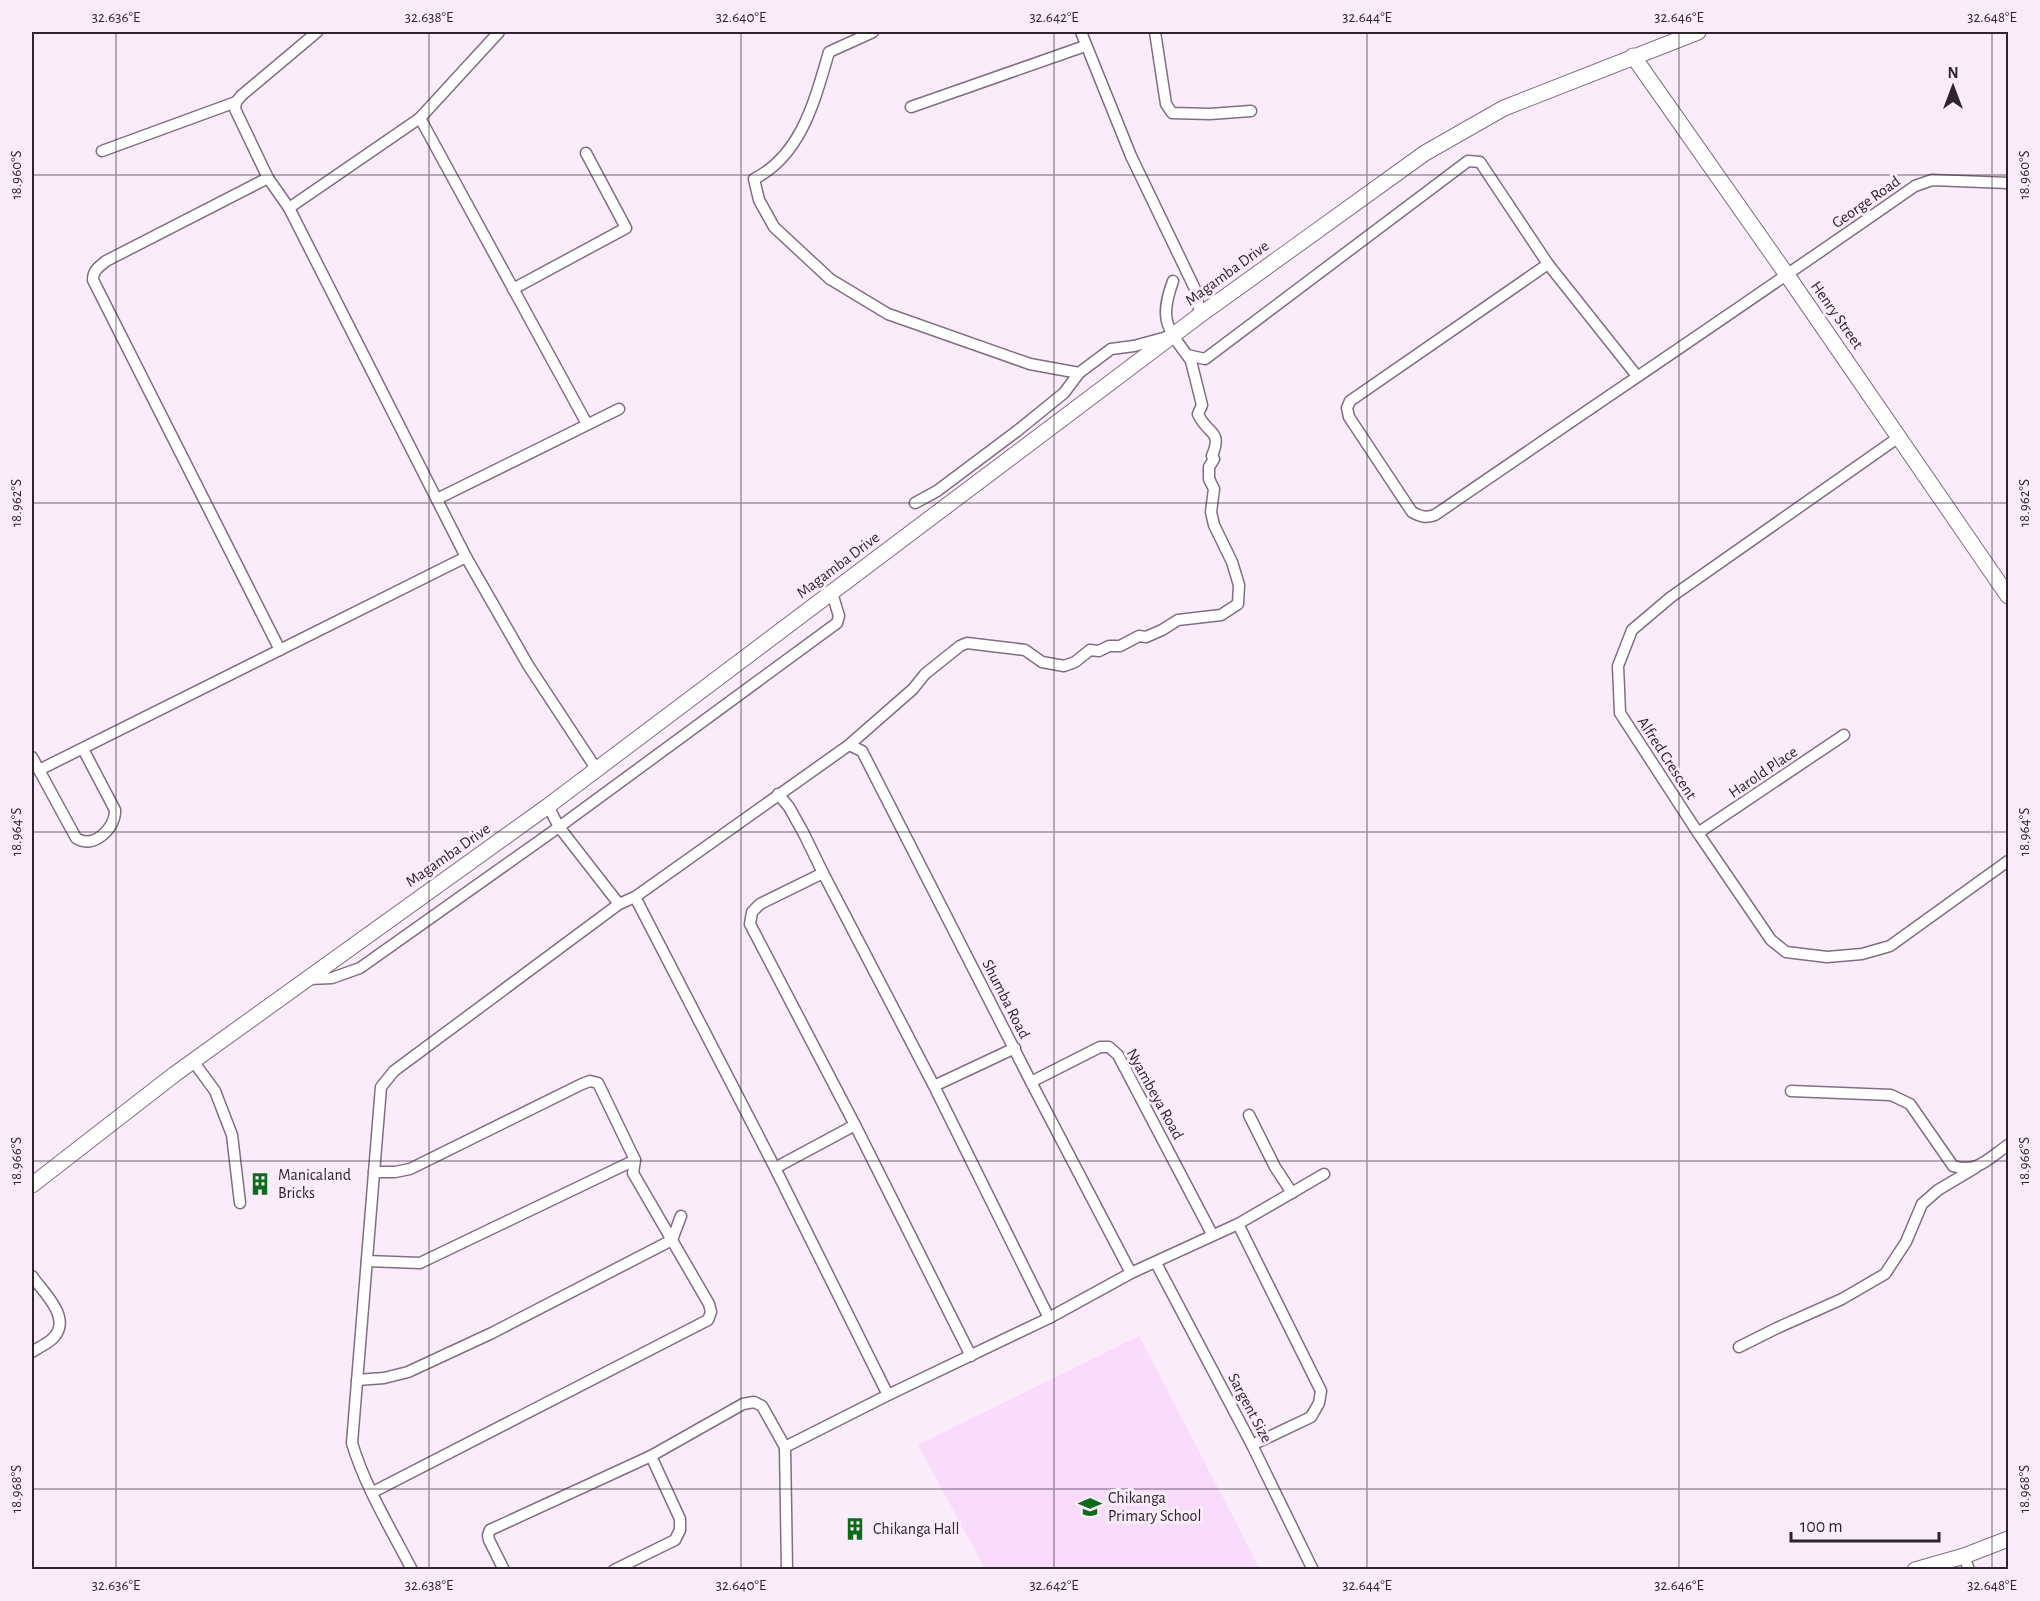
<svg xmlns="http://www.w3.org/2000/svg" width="2040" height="1601" viewBox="0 0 2040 1601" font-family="'Alegreya Sans',sans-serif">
	<rect width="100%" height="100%" fill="#fbecfc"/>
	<polygon fill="#f9dbfb" points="1139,1336 1260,1569 985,1569 918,1445"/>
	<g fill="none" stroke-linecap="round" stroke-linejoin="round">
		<g stroke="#836d84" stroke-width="13">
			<g id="street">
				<polyline points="317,32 242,95 236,102 235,109 268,178 289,208 466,557 528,665 597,770"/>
				<path d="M 873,32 L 829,52 C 815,99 802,155 754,179 L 759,200 L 774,227 L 830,279 L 888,314 L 1030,364 L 1079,373 L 1111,349 L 1134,346 L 1167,337"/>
				<polyline points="1081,32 1131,156 1196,291 1200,315"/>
				<polyline points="1155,32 1166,104 1172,113 1210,114 1251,111"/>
				<polyline points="911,107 1085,46"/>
				<polyline points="420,118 499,32"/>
				<polyline points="102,151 236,102"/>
				<path d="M 268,178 L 106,261 C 99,267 93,270 93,280 L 280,650"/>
				<polyline points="289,208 420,118 587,424"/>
				<path d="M 1548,264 L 1350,401 L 1347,408 L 1349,417 L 1412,512 C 1421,517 1426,518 1435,515 C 1595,405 1756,297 1915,186 L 1932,180 L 2008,183"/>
				<path d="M 1173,281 C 1160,317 1165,326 1187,355 L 1205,359 L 1468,161 L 1480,162 L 1548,264 L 1637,376"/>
				<polyline points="513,289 626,228 586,153"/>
				<polyline points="1899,437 1671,597 1632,630 1618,666 1620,713 1698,833 1771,940 1786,952 1827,957 1862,954 1890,946 2008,861"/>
				<polyline points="437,499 619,409"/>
				<polyline points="915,503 937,491 1017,431 1064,393 1079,373"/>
				<polyline points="849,745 862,751 1031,1082 1131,1273"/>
				<polyline points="32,757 39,770 466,557"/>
				<path d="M 39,770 L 76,838 C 93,850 116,828 115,810 L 83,749"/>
				<polyline points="778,794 789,807 804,834 823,873 934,1086 1049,1318"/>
				<polyline points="548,806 559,827 619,904"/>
				<polyline points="1698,833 1844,735"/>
				<polyline points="823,873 760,904 752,912 750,924 855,1125 971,1356"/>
				<polyline points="635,897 775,1168 888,1395"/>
				<polyline points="308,979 332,978 360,968 559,827 837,623 839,616 832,593"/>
				<polyline points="193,1061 215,1091 232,1135 240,1203"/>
				<polyline points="1031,1082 1100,1047 1109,1047 1118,1055 1212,1234"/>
				<polyline points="934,1086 1015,1048"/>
				<path d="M 1791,1091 L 1891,1095 L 1910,1104 L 1953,1166 C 1977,1174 1989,1158 2008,1145"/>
				<polyline points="1249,1115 1275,1167 1292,1193"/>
				<polyline points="775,1168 855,1125"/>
				<polyline points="1238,1224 1321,1391 1319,1403 1311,1417 1252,1445"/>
				<polyline points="367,1261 420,1263 635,1160"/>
				<polyline points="1156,1263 1252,1445 1313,1570"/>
				<path d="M 32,1276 C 42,1291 71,1316 55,1336 C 50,1343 39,1347 32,1352"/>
				<polyline points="1739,1347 1777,1328 1842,1299 1885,1274 1906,1242 1922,1204 1938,1190 1975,1168"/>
				<polyline points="357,1380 384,1378 408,1372 492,1333 672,1240 681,1216"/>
				<polyline points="373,1492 708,1320 711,1312 709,1304 633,1173 635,1160 598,1083 590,1081 582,1084 410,1169 395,1172 374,1172"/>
				<polyline points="1964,1556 1969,1570"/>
				<path d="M 412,1570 C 391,1529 365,1487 352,1443 L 381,1087 L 394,1071 L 619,904 L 635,897 L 849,745 L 913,689 L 925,674 L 960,646 L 967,643 L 1025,650 L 1042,662 L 1064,666 L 1075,662 L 1090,650 L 1099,651 L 1109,646 L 1120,646 L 1139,636 L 1146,637 L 1162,630 L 1178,620 L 1221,615 L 1238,604 L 1239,585 L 1232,562 L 1214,525 L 1211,512 L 1214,489 L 1209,479 L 1209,467 L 1214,459 L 1212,456 C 1223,429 1207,435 1198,414 L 1202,405 L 1191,361 L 1187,355"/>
				<polyline points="504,1570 489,1540 488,1535 490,1530 651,1456"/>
				<polyline points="614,1570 675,1540 680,1530 680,1519 651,1456 743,1404 754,1402 762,1406 785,1447"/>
				<polyline points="787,1570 785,1447 888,1395 1049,1318 1131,1273 1238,1224 1324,1174"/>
			</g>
		</g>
		<g stroke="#836d84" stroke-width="17">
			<g id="secondary">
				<polyline points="1633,56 1787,275 2008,596"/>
				<polyline points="32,1185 175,1074 548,806 1200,315 1425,153 1504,108 1698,32"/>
				<polyline points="1915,1570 1964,1556 2008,1539"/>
			</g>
		</g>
		<use href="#street" stroke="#fff" stroke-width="10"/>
		<use href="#secondary" stroke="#fff" stroke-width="15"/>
	</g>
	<path fill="none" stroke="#2e242e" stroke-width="1.5" stroke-opacity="0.45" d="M 116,32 L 116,1570M 429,32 L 429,1570M 741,32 L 741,1570M 1054,32 L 1054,1570M 1367,32 L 1367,1570M 1679,32 L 1679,1570M 1992,32 L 1992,1570M 32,175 L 2008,175M 32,503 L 2008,503M 32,832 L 2008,832M 32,1161 L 2008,1161M 32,1489 L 2008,1489"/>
	<defs>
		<g id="building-bare" transform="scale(1.8)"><path d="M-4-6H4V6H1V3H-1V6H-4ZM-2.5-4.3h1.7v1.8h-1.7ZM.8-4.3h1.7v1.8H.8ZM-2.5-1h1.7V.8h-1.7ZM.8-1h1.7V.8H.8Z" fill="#0a6b18" stroke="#fbecfc" stroke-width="2.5" paint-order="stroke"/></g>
		<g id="school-bare" transform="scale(1.8)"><path d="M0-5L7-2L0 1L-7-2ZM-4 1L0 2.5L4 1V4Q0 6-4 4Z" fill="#0a6b18" stroke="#fbecfc" stroke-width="2.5" paint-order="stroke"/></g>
	</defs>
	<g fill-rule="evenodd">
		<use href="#building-bare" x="260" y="1184"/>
		<use href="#school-bare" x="1090" y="1507"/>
		<use href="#building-bare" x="855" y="1529"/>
	</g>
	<g text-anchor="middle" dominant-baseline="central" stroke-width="6" stroke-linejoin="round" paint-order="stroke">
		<g font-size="16" fill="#2e242e" stroke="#fbecfc">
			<text transform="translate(1866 202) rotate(-35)">George Road</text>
			<text transform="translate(1227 273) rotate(-36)">Magamba Drive</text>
			<text transform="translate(1837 315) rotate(55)">Henry Street</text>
			<text transform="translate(838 565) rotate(-37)">Magamba Drive</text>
			<text transform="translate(1667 758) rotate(57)">Alfred Crescent</text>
			<text transform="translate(1763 772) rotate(-34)">Harold Place</text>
			<text transform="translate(448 855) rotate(-35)">Magamba Drive</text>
			<text transform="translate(1006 999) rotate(63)">Shumba Road</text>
			<text transform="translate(1155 1094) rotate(61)">Nyambeya Road</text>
			<text transform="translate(1250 1408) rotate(62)">Sargent Size</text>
		</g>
		<g font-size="16" fill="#2e242e" stroke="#fbecfc" text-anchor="start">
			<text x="278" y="1175">Manicaland<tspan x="278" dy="18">Bricks</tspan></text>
			<text x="1108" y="1498">Chikanga<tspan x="1108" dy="18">Primary School</tspan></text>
			<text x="873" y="1529">Chikanga Hall</text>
		</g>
	</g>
	<rect width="2040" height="1601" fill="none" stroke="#fbecfc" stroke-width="66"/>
	<g transform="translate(1953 87)" stroke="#fbecfc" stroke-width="4.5" paint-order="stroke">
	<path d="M0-4.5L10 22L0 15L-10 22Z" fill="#2e242e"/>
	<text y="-9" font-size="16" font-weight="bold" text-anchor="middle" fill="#2e242e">N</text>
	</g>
	<path d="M1791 1532v9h148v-9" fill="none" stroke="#2e242e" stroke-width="3"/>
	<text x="1800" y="1532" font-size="18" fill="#2e242e" stroke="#fbecfc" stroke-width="4.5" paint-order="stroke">100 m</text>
	<rect x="33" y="33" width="1974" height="1535" fill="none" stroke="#2e242e" stroke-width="2"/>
	<g font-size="15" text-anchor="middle" fill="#2e242e">
		<text x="116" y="22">32.636°E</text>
		<text x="429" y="22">32.638°E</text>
		<text x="741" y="22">32.640°E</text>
		<text x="1054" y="22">32.642°E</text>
		<text x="1367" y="22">32.644°E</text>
		<text x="1679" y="22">32.646°E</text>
		<text x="1992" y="22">32.648°E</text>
		<text transform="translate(16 175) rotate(-90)" y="5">18.960°S</text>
		<text transform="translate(2024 175) rotate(-90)" y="5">18.960°S</text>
		<text transform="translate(16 503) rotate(-90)" y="5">18.962°S</text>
		<text transform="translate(2024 503) rotate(-90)" y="5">18.962°S</text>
		<text transform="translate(16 832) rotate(-90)" y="5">18.964°S</text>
		<text transform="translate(2024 832) rotate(-90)" y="5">18.964°S</text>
		<text transform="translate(16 1161) rotate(-90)" y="5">18.966°S</text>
		<text transform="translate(2024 1161) rotate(-90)" y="5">18.966°S</text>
		<text transform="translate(16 1489) rotate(-90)" y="5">18.968°S</text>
		<text transform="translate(2024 1489) rotate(-90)" y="5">18.968°S</text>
		<text x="116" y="1590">32.636°E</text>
		<text x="429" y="1590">32.638°E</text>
		<text x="741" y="1590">32.640°E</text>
		<text x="1054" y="1590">32.642°E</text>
		<text x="1367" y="1590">32.644°E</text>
		<text x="1679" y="1590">32.646°E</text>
		<text x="1992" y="1590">32.648°E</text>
	</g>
</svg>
